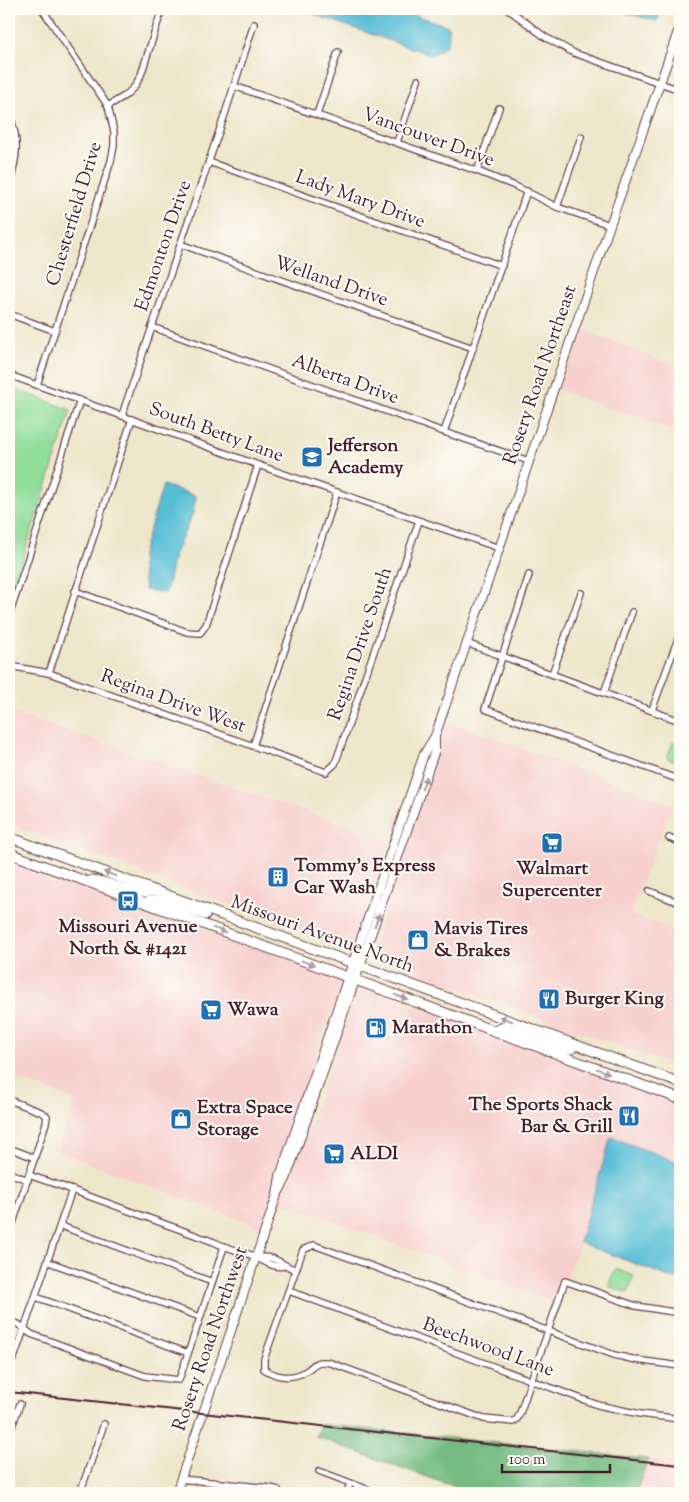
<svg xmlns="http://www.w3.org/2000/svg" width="689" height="1502" viewBox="0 0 689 1502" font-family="'Sorts Mill Goudy',serif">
	<rect width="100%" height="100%" fill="#fdfcf7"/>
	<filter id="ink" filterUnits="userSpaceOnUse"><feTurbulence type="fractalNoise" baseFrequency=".02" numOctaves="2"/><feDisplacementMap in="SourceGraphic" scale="10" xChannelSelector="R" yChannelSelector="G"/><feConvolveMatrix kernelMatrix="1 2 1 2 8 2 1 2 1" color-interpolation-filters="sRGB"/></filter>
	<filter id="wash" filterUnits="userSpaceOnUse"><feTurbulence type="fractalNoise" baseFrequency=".0096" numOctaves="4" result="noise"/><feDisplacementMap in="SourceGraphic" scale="20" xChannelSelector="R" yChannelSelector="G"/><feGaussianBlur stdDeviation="1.12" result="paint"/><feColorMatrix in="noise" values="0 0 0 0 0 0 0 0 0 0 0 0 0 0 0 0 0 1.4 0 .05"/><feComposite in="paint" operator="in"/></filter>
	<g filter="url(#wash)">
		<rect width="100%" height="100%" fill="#eee6ca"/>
		<g fill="#f7d0ce">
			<polygon points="579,328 680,368 680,432 557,390"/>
			<polygon points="9,712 388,839 411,780 353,950 9,824"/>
			<polygon points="445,720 673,805 629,914 680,932 680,1068 369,955 439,751 439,737"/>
			<polygon points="9,857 140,905 141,907 144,906 343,980 297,1109 276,1175 273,1194 262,1228 57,1151 75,1100 9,1076"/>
			<polygon points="358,985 578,1066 580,1068 582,1067 680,1103 680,1163 611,1138 579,1242 581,1243 557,1303 282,1202 270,1231 281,1196 290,1180 296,1164 297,1163 297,1161 313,1115 314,1115 314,1112"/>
			<polygon points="648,1459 680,1462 680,1493 636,1493"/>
		</g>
		<g fill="#91dd9a" stroke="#6e7e62">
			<polygon points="9,387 71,410 9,600"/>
			<polygon points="673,742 680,745 680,763 667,758"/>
			<polygon points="615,1269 634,1276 628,1293 608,1286"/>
		</g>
		<polygon fill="#74bc82" stroke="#5f6e56" points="320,1424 648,1459 636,1493 472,1493 343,1447 326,1440 316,1437"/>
		<g fill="#56bdd4" stroke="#506e80">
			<path d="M 299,9 L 396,9 L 448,26 C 451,44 447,48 431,55 Z"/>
			<polygon points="611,9 645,9 652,12 654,9 662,9 657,21"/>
			<polygon points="163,485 196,496 193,513 174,556 166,593 145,590 141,558"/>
			<polygon points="611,1137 680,1163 680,1279 674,1279 579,1242"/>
		</g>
	</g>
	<g filter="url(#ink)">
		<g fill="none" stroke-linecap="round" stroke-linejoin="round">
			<g stroke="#633d43" stroke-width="8">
				<g id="street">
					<polyline points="508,9 545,37 574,53 680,90"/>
					<polyline points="234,86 477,171 515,186 557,207 610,225"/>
					<polyline points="108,106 126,95 135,86 141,75 162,9"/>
					<path d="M 9,114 C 20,140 17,159 9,185"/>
					<polyline points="317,114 338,52"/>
					<polyline points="397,142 418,80"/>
					<polyline points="209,162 502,266"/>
					<polyline points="477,171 499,108"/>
					<polyline points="557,207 581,137"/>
					<polyline points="180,244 473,348"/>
					<polyline points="9,314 55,331"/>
					<polyline points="152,327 444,432 529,461"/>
					<polyline points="9,375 258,465 499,548"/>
					<polyline points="37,385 111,161 114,146 114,132 108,106 42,9"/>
					<polyline points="122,415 224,117 254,24"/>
					<polyline points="444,432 527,191"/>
					<polyline points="529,575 485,709 680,780"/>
					<polyline points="75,591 187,632 200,633 206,625 258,465"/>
					<polyline points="9,616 80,400"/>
					<polyline points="466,643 680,721"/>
					<polyline points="9,666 49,673 326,772 335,764 419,521"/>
					<polyline points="49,673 132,419"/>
					<polyline points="552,674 581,593"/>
					<polyline points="604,693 632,612"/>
					<polyline points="652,710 680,633"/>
					<polyline points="253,746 337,492"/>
					<polyline points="669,838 680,842"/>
					<polyline points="649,891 680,903"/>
					<polyline points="9,1100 41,1112 47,1116 46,1123 9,1235"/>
					<polyline points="9,1148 35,1158"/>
					<polyline points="9,1173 28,1180"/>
					<polyline points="29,1175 49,1182"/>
					<path d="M 53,1183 L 214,1242 C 228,1249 242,1251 256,1257 C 265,1262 274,1268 285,1266"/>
					<polyline points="61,1226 212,1282"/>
					<path d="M 257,1258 C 274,1254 281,1265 296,1270"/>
					<polyline points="49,1262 200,1317"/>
					<polyline points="289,1291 598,1405 640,1414 680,1419"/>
					<polyline points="36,1297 188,1353"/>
					<path d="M 680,1313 L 636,1306 L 565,1281 L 520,1413 L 517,1419 L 513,1422 L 484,1419 L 331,1363 C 316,1360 317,1363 306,1371 C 292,1380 276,1377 264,1369 L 264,1359 L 303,1250 L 314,1245 L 614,1355 L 636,1360 L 680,1366"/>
					<polyline points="9,1321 18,1324 31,1334 145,1376 179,1380 224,1247"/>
					<polyline points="14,1358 72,1190"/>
					<polyline points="9,1435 20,1404"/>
					<polyline points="319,1471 377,1493"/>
					<polyline points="181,1479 270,1488 278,1490 278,1493"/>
					<polyline points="80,1493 104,1424"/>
					<polyline points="347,1493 350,1483"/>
				</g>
			</g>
			<g stroke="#633d43" stroke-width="10">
				<g id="secondary">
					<polyline points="277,1195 280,1176 424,754 435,736 610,225 680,26"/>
					<polyline points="176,1493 277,1195 286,1179 435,750 435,738"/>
				</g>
			</g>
			<g stroke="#633d43" stroke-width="11">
				<g id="primary">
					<polyline points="9,837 680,1083"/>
					<polyline points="9,853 680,1099"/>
					<path d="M 92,880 C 114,882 135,897 156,891"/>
					<polyline points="145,902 159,900 205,915"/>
					<polyline points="494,1031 504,1027 566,1049 571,1049 575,1045"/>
				</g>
			</g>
			<use href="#street" stroke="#fff" stroke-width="5.5"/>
			<use href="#secondary" stroke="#fff" stroke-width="8"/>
			<use href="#primary" stroke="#fff" stroke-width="9"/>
			<polyline stroke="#4a1f2b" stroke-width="2" points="9,1392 680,1465"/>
		</g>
		<defs><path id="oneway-solid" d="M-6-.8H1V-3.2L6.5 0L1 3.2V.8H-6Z" transform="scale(1.25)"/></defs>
		<g fill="#ae9aa0">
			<use href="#oneway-solid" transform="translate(424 783) rotate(-71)"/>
			<use href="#oneway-solid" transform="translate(110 874) rotate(-160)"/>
			<use href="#oneway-solid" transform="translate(377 920) rotate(-70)"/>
			<use href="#oneway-solid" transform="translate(219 930) rotate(20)"/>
			<use href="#oneway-solid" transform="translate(308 963) rotate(20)"/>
			<use href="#oneway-solid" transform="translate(401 997) rotate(20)"/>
			<use href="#oneway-solid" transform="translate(506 1019) rotate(-160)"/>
			<use href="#oneway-solid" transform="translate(603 1071) rotate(20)"/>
		</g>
	</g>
	<defs>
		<g id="school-square" transform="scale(1.125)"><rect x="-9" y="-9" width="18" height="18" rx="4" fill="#1f6fb2" stroke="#fdfcf7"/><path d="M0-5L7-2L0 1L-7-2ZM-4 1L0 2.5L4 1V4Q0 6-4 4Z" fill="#fff"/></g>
		<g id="supermarket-square" transform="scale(1.125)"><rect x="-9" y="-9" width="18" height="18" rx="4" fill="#1f6fb2" stroke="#fdfcf7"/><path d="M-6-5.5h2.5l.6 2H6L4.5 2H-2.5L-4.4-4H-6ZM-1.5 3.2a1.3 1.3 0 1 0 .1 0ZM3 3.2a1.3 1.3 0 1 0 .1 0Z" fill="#fff"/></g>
		<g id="building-square" transform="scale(1.125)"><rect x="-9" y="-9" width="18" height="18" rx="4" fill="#1f6fb2" stroke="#fdfcf7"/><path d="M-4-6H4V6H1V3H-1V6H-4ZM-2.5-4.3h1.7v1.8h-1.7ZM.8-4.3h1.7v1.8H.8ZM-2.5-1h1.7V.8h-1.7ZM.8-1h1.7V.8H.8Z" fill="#fff"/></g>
		<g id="bus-square" transform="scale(1.125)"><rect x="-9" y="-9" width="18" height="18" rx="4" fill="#1f6fb2" stroke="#fdfcf7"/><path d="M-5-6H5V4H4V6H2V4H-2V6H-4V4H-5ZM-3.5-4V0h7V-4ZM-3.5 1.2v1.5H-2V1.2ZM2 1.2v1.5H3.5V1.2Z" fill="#fff"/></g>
		<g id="shop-square" transform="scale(1.125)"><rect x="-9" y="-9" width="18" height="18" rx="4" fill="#1f6fb2" stroke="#fdfcf7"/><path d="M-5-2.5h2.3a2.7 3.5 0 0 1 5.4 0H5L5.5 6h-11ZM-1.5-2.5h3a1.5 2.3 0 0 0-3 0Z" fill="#fff"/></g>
		<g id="restaurant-square" transform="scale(1.125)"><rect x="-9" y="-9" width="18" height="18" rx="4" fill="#1f6fb2" stroke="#fdfcf7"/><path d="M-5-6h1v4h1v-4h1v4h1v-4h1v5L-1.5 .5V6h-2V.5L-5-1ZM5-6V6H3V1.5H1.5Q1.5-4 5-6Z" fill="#fff"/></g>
		<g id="fuel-square" transform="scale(1.125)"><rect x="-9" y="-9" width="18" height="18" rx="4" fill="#1f6fb2" stroke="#fdfcf7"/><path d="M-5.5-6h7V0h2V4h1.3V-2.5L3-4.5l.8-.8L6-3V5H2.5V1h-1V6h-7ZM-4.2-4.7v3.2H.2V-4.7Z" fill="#fff"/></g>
	</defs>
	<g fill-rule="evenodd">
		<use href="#school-square" x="312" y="457"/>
		<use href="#supermarket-square" x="552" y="843"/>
		<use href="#building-square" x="278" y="877"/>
		<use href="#bus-square" x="128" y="901"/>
		<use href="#shop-square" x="418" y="940"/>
		<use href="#restaurant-square" x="549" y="999"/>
		<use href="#supermarket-square" x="211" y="1010"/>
		<use href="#fuel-square" x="376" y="1028"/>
		<use href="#restaurant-square" x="629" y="1116"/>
		<use href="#shop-square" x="181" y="1119"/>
		<use href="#supermarket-square" x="334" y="1154"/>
	</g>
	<g text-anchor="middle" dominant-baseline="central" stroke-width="4" stroke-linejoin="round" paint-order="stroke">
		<g font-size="19" fill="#4a1f2b" stroke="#fdfcf7">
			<text transform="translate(428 138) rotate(20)">Vancouver Drive</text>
			<text transform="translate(360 200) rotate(20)">Lady Mary Drive</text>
			<text transform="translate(75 214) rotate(-73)">Chesterfield Drive</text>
			<text transform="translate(164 246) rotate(-71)">Edmonton Drive</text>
			<text transform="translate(331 282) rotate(19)">Welland Drive</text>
			<text transform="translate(541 375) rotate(-71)">Rosery Road Northeast</text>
			<text transform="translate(345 380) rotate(20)">Alberta Drive</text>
			<text transform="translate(216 433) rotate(20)">South Betty Lane</text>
			<text transform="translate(361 644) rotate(-71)">Regina Drive South</text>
			<text transform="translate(173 702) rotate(20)">Regina Drive West</text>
			<text transform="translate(322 935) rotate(20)">Missouri Avenue North</text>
			<text transform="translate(211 1339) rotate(-71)">Rosery Road Northwest</text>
			<text transform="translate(488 1348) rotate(20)">Beechwood Lane</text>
		</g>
		<g font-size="19" font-weight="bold" fill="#4a1f2b" stroke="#fdfcf7" text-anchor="start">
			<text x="328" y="446">Jefferson<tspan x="328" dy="22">Academy</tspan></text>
			<text x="294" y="866">Tommy's Express<tspan x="294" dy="22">Car Wash</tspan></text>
			<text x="552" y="869" text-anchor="middle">Walmart<tspan x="552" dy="22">Supercenter</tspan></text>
			<text x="128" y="927" text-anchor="middle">Missouri Avenue<tspan x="128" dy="22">North &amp; #1421</tspan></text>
			<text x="434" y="929">Mavis Tires<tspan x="434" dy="22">&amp; Brakes</tspan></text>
			<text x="565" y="999">Burger King</text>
			<text x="227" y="1010">Wawa</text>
			<text x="392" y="1028">Marathon</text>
			<text x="613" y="1105" text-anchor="end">The Sports Shack<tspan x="613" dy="22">Bar &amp; Grill</tspan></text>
			<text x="197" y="1108">Extra Space<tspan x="197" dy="22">Storage</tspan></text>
			<text x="350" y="1154">ALDI</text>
		</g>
	</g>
	<rect width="689" height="1502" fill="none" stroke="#fdfcf7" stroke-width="30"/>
	<path d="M502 1464v8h108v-8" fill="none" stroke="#4a1f2b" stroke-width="2.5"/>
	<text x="509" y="1464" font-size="15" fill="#4a1f2b" stroke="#fdfcf7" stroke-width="4" paint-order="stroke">100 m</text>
</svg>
